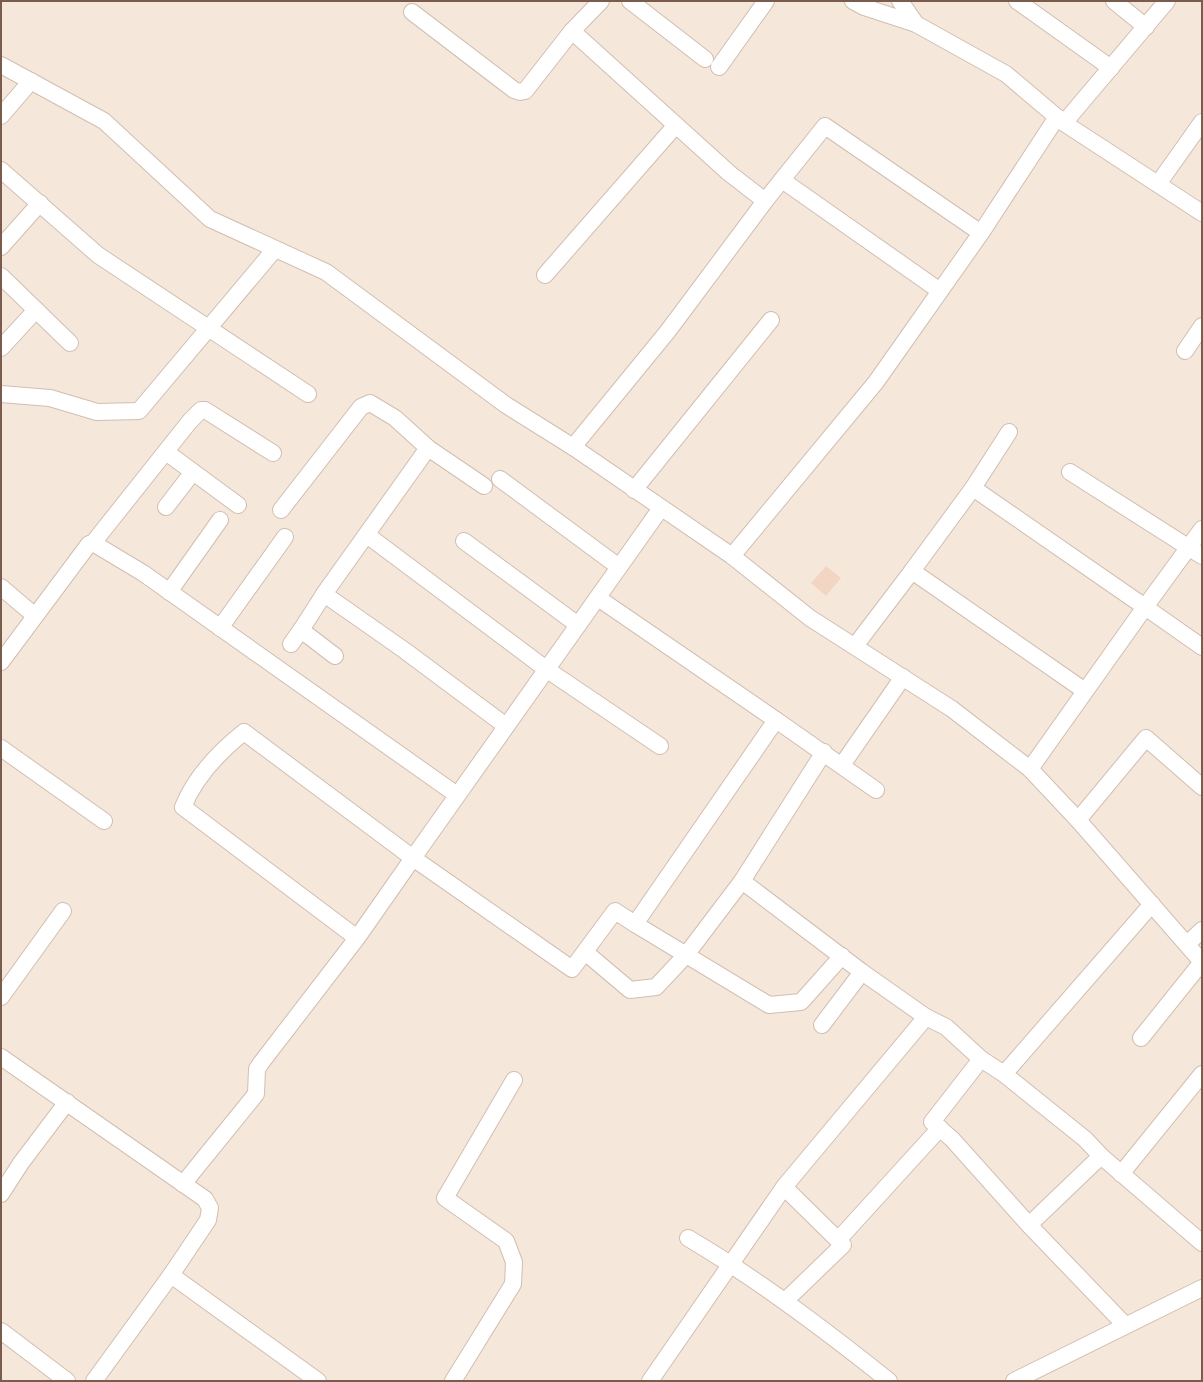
<svg xmlns="http://www.w3.org/2000/svg" width="1203" height="1382" viewBox="0 0 1203 1382" font-family="'DM Sans',sans-serif">
	<rect width="100%" height="100%" fill="#fdf6ec"/>
	<rect fill="#f5e8da" x="1" y="1" width="1201" height="1380"/>
	<polygon fill="#f3d5c3" points="826,566 841,578 826,596 811,583"/>
	<g fill="none" stroke-linecap="round" stroke-linejoin="round">
		<g stroke="#d1beb0" stroke-width="18">
			<g id="minor">
				<polyline points="630,1 705,59"/>
				<polyline points="853,1 864,7 916,24 1006,74 1064,123 1167,1"/>
				<polyline points="900,1 916,24"/>
				<polyline points="1017,1 1111,68"/>
				<polyline points="1114,1 1146,27"/>
				<polyline points="412,12 514,90 520,92 525,91 572,31 601,1"/>
				<polyline points="572,31 729,173 765,201"/>
				<polyline points="1,65 104,121 210,219 326,272 506,405 573,447 732,556 810,618 952,709 1030,769 1078,820 1202,962"/>
				<polyline points="719,67 766,1"/>
				<polyline points="1,116 31,81"/>
				<polyline points="1064,123 1202,213"/>
				<polyline points="1,170 98,255 308,394"/>
				<polyline points="782,180 940,291"/>
				<polyline points="1158,184 1202,122"/>
				<polyline points="1,247 40,203"/>
				<polyline points="545,275 676,125"/>
				<polyline points="1,276 70,343"/>
				<polyline points="1,348 36,310"/>
				<polyline points="1185,351 1202,326"/>
				<polyline points="1,394 50,398 97,412 139,411 275,249"/>
				<polyline points="1009,432 973,488 1145,607 1202,529"/>
				<polyline points="573,447 668,331 765,201 825,126 981,233"/>
				<polyline points="166,452 238,505"/>
				<polyline points="1070,472 1202,556"/>
				<polyline points="500,479 619,567"/>
				<polyline points="634,490 771,320"/>
				<polyline points="166,507 193,472"/>
				<polyline points="281,510 361,407 370,403 395,418 428,448 484,486"/>
				<polyline points="367,535 546,669 660,746"/>
				<polyline points="464,541 578,625"/>
				<polyline points="93,543 190,421 201,410 205,410 273,453"/>
				<polyline points="732,556 876,382 981,233 1057,117"/>
				<polyline points="912,571 973,488"/>
				<polyline points="1,587 34,615"/>
				<polyline points="169,592 220,520"/>
				<polyline points="324,594 404,650 506,726"/>
				<polyline points="598,598 776,720 635,924 615,911 572,969 413,858 661,508"/>
				<polyline points="220,628 285,537"/>
				<polyline points="291,644 301,630"/>
				<polyline points="855,646 912,571 1085,691"/>
				<polyline points="335,656 301,630 324,594 428,448"/>
				<polyline points="1,662 89,544 93,543 143,573 457,795"/>
				<polyline points="776,720 876,790"/>
				<polyline points="1,748 104,821"/>
				<polyline points="824,752 742,881 862,972 926,1017"/>
				<polyline points="842,765 903,677"/>
				<polyline points="1030,769 1145,607 1202,647"/>
				<polyline points="1078,820 1146,738 1202,787"/>
				<polyline points="635,924 769,1005 801,1002 842,956"/>
				<polyline points="1187,944 1202,930"/>
				<polyline points="585,952 630,990 656,987 686,955 742,881"/>
				<polyline points="1,997 63,911"/>
				<polyline points="822,1025 862,972"/>
				<polyline points="1141,1038 1202,962"/>
				<polyline points="1,1057 205,1199 210,1208 208,1220 171,1275 318,1381"/>
				<polyline points="981,1059 932,1122 952,1139 1029,1225 1125,1325"/>
				<polyline points="1004,1074 1152,904"/>
				<polyline points="1121,1174 1202,1074"/>
				<path d="M 183,1184 L 256,1094 L 257,1069 L 261,1063 L 357,938 L 413,858 L 244,732 C 219,752 195,777 183,807 L 357,938"/>
				<polyline points="784,1187 843,1245 785,1301"/>
				<polyline points="1,1194 21,1163 67,1102"/>
				<polyline points="1029,1225 1101,1156"/>
				<path d="M 688,1238 C 759,1280 824,1329 889,1381"/>
				<polyline points="838,1240 940,1128"/>
				<polyline points="1,1331 67,1381"/>
				<polyline points="94,1381 171,1275"/>
				<polyline points="453,1381 513,1284 514,1262 506,1241 445,1198 514,1080"/>
				<polyline points="650,1381 784,1187 926,1017 946,1027 981,1059 1004,1074 1085,1139 1101,1156 1202,1243"/>
				<polyline points="1014,1381 1202,1288"/>
			</g>
		</g>
		<use href="#minor" stroke="#fff" stroke-width="16"/>
	</g>
	<rect width="1203" height="1382" fill="none" stroke="#7a5c4d" stroke-width="4"/>
</svg>
